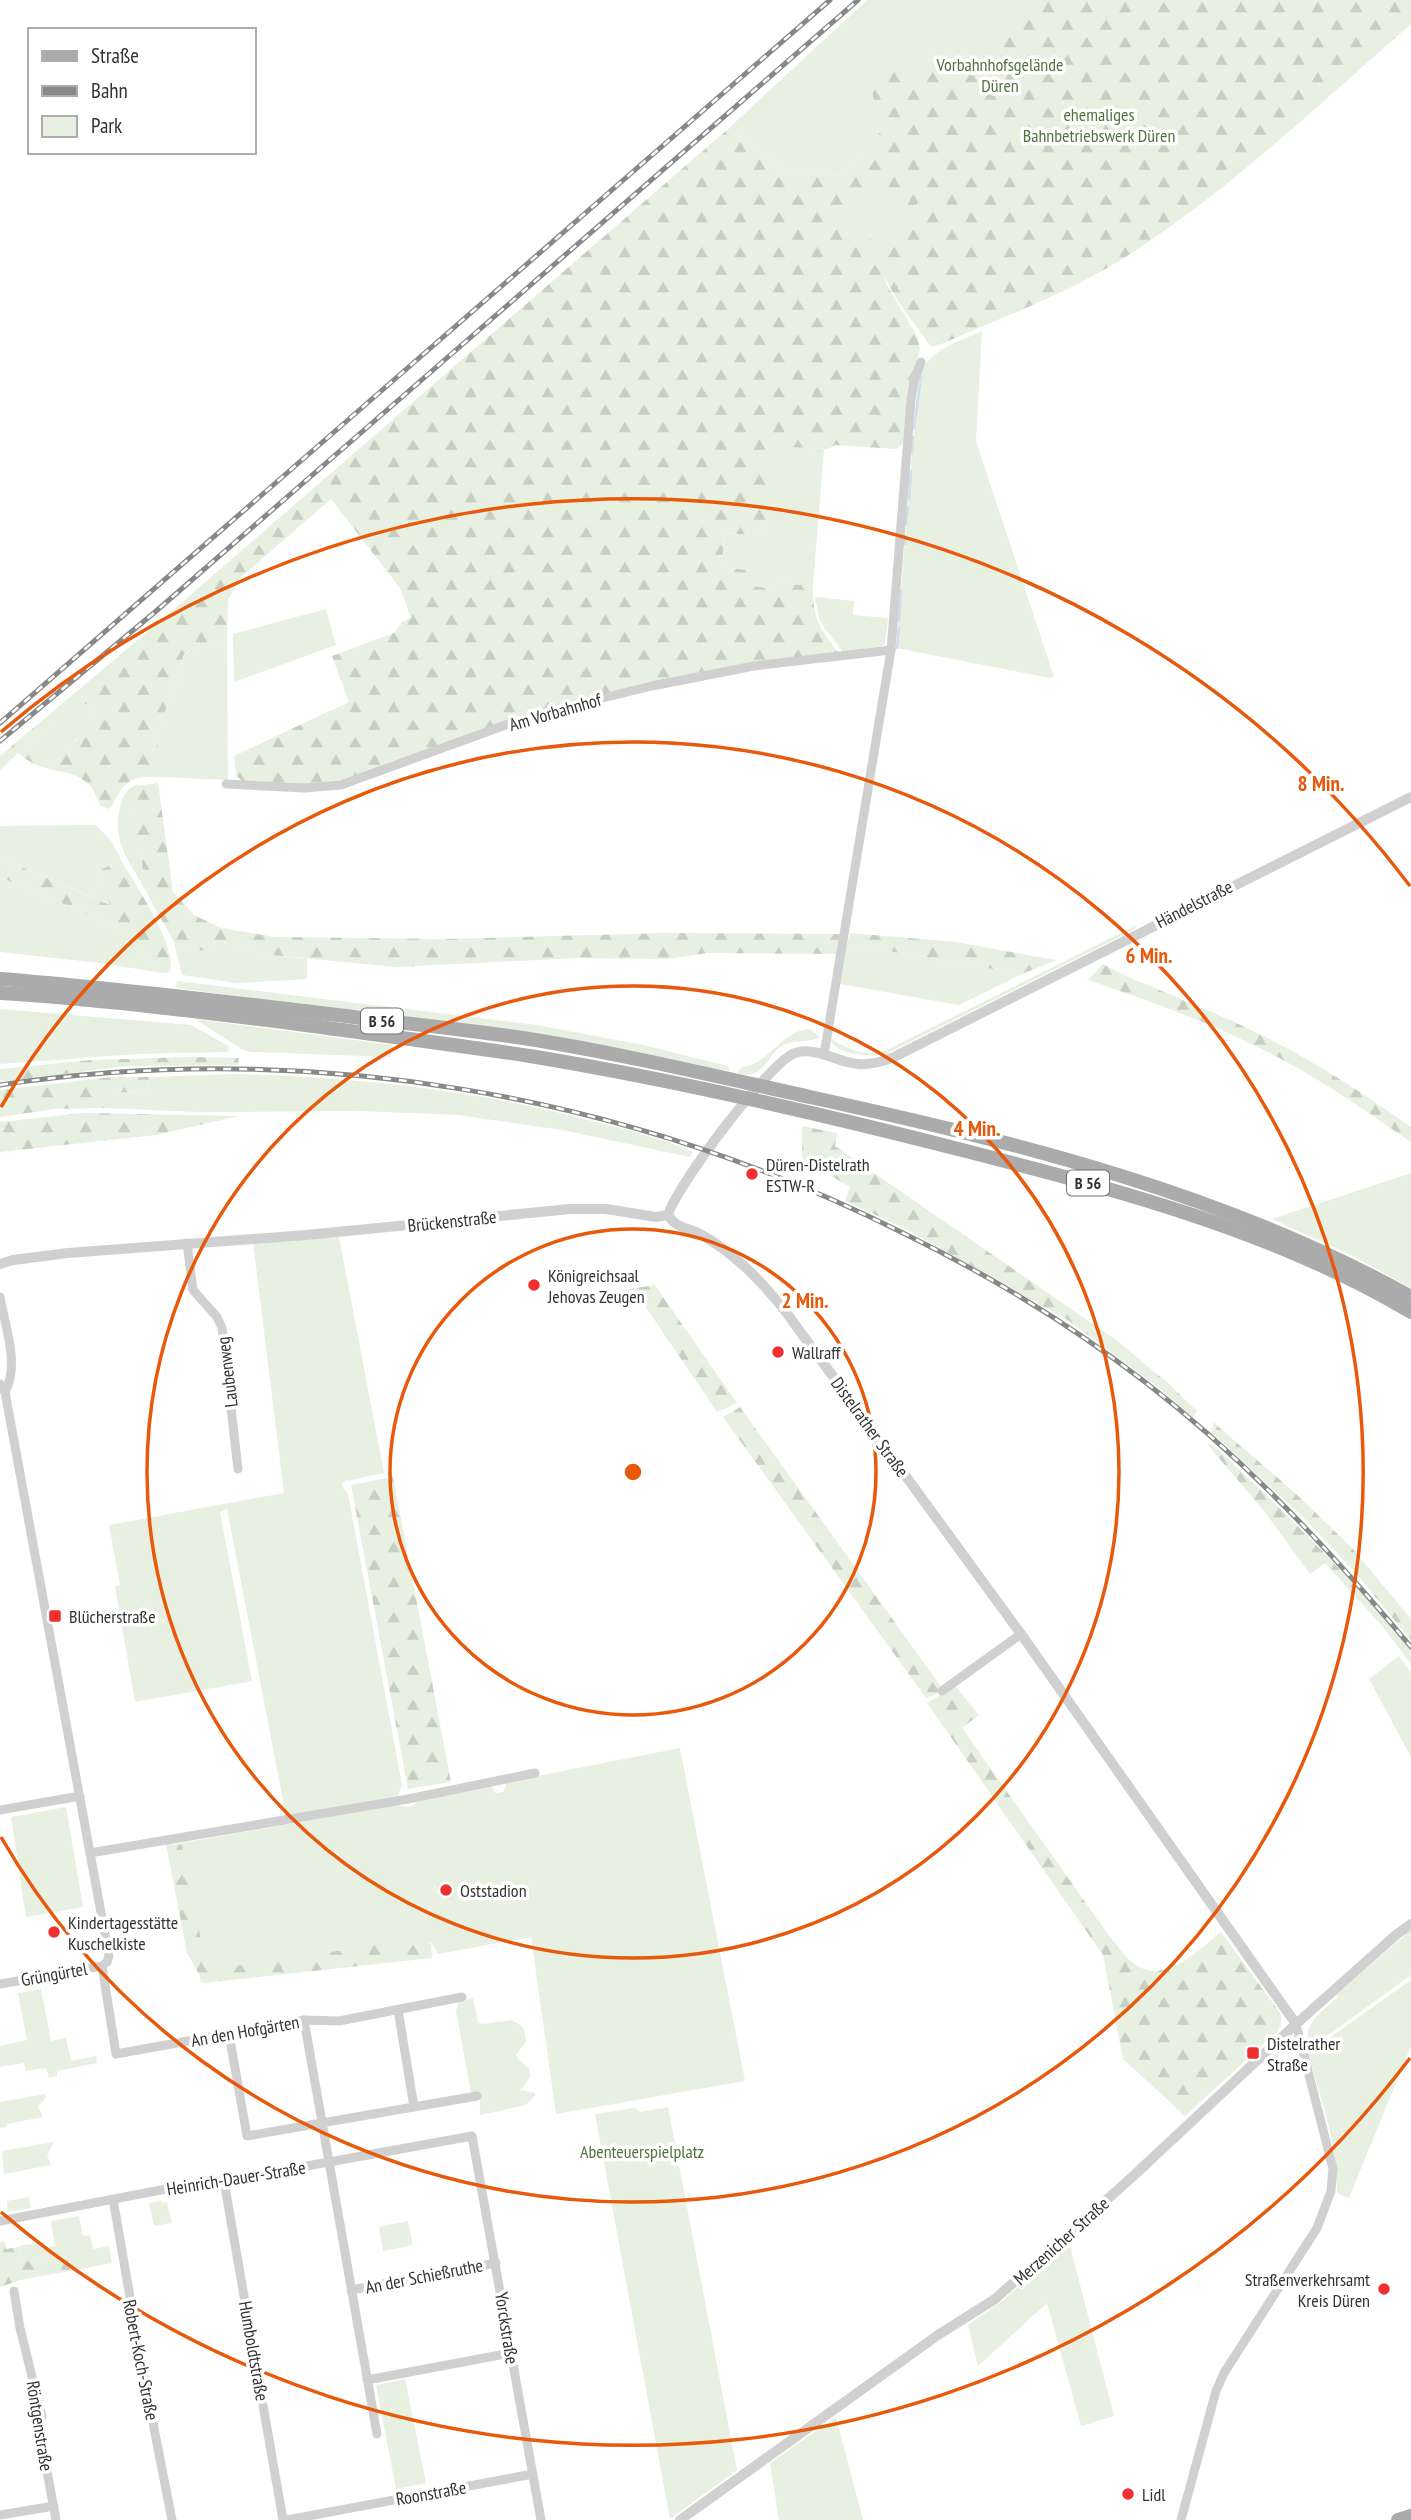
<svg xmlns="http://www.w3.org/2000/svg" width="1411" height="2520" viewBox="0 0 1411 2520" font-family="'PT Sans Narrow',sans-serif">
	<defs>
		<pattern id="forest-firs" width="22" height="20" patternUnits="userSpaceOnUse" patternTransform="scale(1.75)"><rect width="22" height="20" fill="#e8f0e1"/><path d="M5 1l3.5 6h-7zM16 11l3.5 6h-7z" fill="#c7cec2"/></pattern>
	</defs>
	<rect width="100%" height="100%" fill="#fff"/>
	<g fill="#e8f0e1">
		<polygon points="867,0 1203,0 1157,36 877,283 824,193 897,125 885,128 841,176 787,171 728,129"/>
		<path d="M 982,331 L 976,441 L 1054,677 L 1050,678 L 896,648 L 918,380 C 926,350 956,343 982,331 Z"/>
		<polygon points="773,445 824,449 813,586 778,583 777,590 754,586 754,571 722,567 724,533 766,536"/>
		<polygon points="815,597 854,601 853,615 888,618 885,644 882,646 843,652 820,622"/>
		<polygon points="326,609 336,645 234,682 233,634"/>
		<polygon points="227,640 228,780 158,777 158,739 163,716 179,678 183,657 190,650 201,645"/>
		<polygon points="90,703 93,709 93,723 87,734 75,740 58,762 41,760 26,743 81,704"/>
		<path d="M 140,784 L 137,786 C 134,797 131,807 132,819 C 132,841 149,860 140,881 C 126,857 112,837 120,808 C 123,795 126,788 140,784 Z"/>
		<polygon points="96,825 112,842 121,860 98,871 111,905 0,858 0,826"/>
		<polygon points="0,877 109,923 123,933 157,972 100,963 0,952"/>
		<path d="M 1137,925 L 1135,929 L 884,1055 C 868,1056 838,1056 830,1040 L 831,1038 C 847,1050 867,1057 887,1050 Z"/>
		<polygon points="217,941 242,945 260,954 307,959 307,979 237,983 182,975 174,942 193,950 206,951"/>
		<polygon points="847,944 1022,974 959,1005 840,984"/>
		<polygon points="177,981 537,1025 643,1045 728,1066 730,1071 345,1010 176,988"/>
		<polygon points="0,1009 191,1025 230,1047 228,1052 137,1054 0,1064"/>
		<polygon points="195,1019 393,1045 391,1057 251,1052 243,1050"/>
		<path d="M 810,1029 L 820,1037 C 808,1044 794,1038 782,1046 C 764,1058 764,1081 737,1073 L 742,1067 C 770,1064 781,1030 810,1029 Z"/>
		<path d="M 233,1074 C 355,1077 478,1090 596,1122 C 628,1130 662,1138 693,1152 L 690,1157 L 562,1130 L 458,1115 L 359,1111 L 197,1112 L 104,1108 L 106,1092 L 148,1093 L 149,1077 Z"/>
		<polygon points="1411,1173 1411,1288 1349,1254 1272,1219"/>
		<polygon points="339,1237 384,1473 342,1482 343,1488 348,1494 402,1785 398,1796 286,1816 227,1509 220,1512 252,1681 135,1702 115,1586 120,1585 109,1525 284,1493 253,1242"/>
		<polygon points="1399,1656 1411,1673 1411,1757 1369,1679"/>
		<path d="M 680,1748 L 745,2081 L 556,2114 L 531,1937 L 438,1954 L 431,1942 L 201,1982 L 176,1844 L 396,1805 C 408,1807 412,1809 420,1799 L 491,1785 L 496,1793 L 503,1792 L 507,1782 Z"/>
		<polygon points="66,1807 83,1907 26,1917 11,1817"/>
		<path d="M 1411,1930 L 1411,1975 L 1309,2049 C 1302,2022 1321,2013 1338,1997 L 1336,1995 Z"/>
		<path d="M 1411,1980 L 1411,2046 L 1349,2198 L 1337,2193 C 1339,2146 1320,2098 1308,2053 Z"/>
		<polygon points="41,1989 51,2041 66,2038 71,2061 96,2056 97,2063 57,2071 57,2076 49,2078 46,2068 26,2071 24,2063 0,2067 0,2046 27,2040 18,1993"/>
		<polygon points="473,1998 478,2022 482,2024 511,2020 518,2023 524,2029 526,2042 516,2055 519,2060 529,2068 530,2077 521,2090 535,2093 535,2096 526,2105 480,2115 480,2097 471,2092 456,2011 459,2001"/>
		<polygon points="45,2094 46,2098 38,2106 43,2117 7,2124 7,2127 0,2128 0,2102"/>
		<polygon points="668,2107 737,2470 670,2519 595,2114 635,2108 640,2112"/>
		<polygon points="54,2142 47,2155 51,2165 4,2174 2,2151"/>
		<polygon points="29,2197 31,2208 8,2212 7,2201"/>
		<polygon points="161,2201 162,2203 167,2202 172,2223 154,2226 149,2203"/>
		<polygon points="79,2216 83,2236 90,2235 93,2249 109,2246 112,2263 71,2271 69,2257 32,2264 20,2255 19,2246 41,2242 42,2248 55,2246 51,2221"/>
		<polygon points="408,2221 413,2245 383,2251 379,2227"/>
		<polygon points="1069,2242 1114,2416 1081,2426 1047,2303 978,2366 968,2325 1002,2301"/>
		<polygon points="405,2379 426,2483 396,2489 376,2385"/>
		<polygon points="836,2417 863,2520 779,2520 770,2463"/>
	</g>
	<g fill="url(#forest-firs)" fill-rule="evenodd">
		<path d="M 1030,0 L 1411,0 L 1411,24 C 1317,106 1225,195 1119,261 C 1062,296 997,319 937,346 L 930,346 C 916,321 867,274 885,244 L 921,202 L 919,201 L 911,213 C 885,184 885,186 851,204 L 850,225 L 874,242 L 879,250 L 878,257 L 887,285 L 918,338 L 920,351 L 908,386 L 903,444 L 897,449 L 835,445 L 828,449 L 774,446 L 766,536 L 724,533 L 722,567 L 754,571 L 754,586 L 776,590 L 777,583 L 813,586 C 813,621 819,626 839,654 L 565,705 L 363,775 L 325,785 L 242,781 L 236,775 L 234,756 L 349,702 L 332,656 L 394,633 L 402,622 L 411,618 L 400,588 L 331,499 L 240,578 L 228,600 L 227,640 L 201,645 L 190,650 L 183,656 L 179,678 L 163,716 L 158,739 L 158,777 C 141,776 127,778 118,794 C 115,800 114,804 109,809 L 101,806 C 97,799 93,786 86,782 C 67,767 43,775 18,753 L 0,770 L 0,756 L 166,616 L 728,129 L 787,171 L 841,176 L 884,128 L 869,84 L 893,68 L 926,64 L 983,78 ZM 90,703 C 105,731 66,740 58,762 L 42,760 L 26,743 L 81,705 Z"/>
		<path d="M 158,783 L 173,892 L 194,915 L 221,928 L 275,937 L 446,939 L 665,933 L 840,934 L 836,954 L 707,953 L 668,959 L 578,958 L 396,967 L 260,954 L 242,945 L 217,941 L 206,951 L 193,950 L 174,942 L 140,881 C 148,862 136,844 127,826 C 136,813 128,799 137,786 Z"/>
		<path d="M 0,858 L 110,905 L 98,871 L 121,860 C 134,882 178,948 170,971 L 166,973 L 157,972 L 123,933 L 109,923 L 0,877 Z"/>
		<polygon points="850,933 956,942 1056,960 1022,974 847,944"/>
		<path d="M 1103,964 L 1119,973 C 1178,998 1238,1021 1294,1052 C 1335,1075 1373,1100 1411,1127 L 1411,1142 C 1376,1118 1341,1093 1304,1072 C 1236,1032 1162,1005 1088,980 Z"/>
		<polygon points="190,1057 239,1058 238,1065 128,1066 0,1082 0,1069 91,1060"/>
		<polygon points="112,1077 149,1077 148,1093 107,1092 104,1108 55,1109 0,1117 0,1090"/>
		<polygon points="83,1113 239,1116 156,1135 0,1152 0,1122"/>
		<polygon points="802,1126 837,1133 835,1146 1116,1340 1168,1383 1197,1411 1193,1417 1154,1384 1069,1321 904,1228 845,1201 850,1187 802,1159"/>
		<polygon points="655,1285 661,1294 737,1403 717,1412 639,1297 606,1303 605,1293"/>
		<polygon points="740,1407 942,1688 938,1693 926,1698 723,1417"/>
		<polygon points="1213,1422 1294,1492 1352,1548 1411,1619 1411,1640 1355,1572 1302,1516 1212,1433"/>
		<path d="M 1207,1444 L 1213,1445 C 1281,1509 1347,1572 1406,1644 L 1411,1651 L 1411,1664 L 1383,1627 L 1325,1563 L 1310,1574 L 1264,1511 Z"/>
		<polygon points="393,1477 451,1782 408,1789 351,1485"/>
		<path d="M 955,1686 L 979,1715 L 962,1728 L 1107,1933 C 1116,1943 1125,1958 1136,1965 C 1166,1985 1199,1949 1221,1932 L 1281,2014 L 1281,2025 L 1277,2032 L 1185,2116 L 1123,2059 L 1103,1955 L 927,1703 Z"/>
		<polygon points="166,1844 182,1845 207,1970 420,1939 431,1944 432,1958 204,1983 187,1953"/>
		<polygon points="5,2241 6,2249 19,2247 20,2255 32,2264 69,2257 71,2271 20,2280 0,2287 0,2242"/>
	</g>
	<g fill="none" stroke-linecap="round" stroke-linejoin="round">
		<g stroke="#cde0f0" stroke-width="2.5">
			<polyline points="914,428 921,376"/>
			<polyline points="912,454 913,437"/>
			<polyline points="909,499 911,471"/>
			<polyline points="906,524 908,507"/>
			<polyline points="905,544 905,536"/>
			<polyline points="899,621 901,591"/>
			<polyline points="897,648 899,628"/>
		</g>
		<g stroke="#d0d0d0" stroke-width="9">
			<polyline points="226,784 305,788 341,785 511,723 566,707 652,686 754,666 891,650"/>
			<polyline points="824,1055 891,650 911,400 914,380 921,362"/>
			<polyline points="187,1243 193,1290 217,1317 222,1328 238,1469"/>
			<path d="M 0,1297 C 5,1327 20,1364 5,1392"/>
			<polyline points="0,1384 5,1392 109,1956 107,1962 102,1966 0,1984"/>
			<polyline points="942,1691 1021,1634"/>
			<polyline points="0,1810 80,1796"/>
			<polyline points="90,1853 408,1799 535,1773"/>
			<polyline points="102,1966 116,2054 304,2020 339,2021 462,1997"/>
			<polyline points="398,2010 414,2107"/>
			<polyline points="304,2020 377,2434"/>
			<polyline points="229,2034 247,2136 477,2096"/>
			<polyline points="224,2181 283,2520"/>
			<polyline points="113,2199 143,2372 172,2520"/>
			<polyline points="0,2221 207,2181 224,2181 472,2136 541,2520"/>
			<polyline points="351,2290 496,2263"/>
			<polyline points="14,2291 20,2328 42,2417 39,2428 56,2520"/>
			<polyline points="367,2380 511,2353"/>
			<polyline points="0,2515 54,2506"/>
			<polyline points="287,2520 533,2474"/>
			<polyline points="1181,2520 1216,2391 1224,2373 1317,2228 1331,2191 1333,2169 1296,2024"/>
		</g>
		<g stroke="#d0d0d0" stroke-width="10">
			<path d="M 668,1215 C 675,1228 689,1228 700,1234 C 733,1252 759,1279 783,1308 L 1021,1634 L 1296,2024"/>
			<path d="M 668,1215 C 675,1188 770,1061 795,1053 C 816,1046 838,1063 858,1064 C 871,1065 882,1062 894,1057 L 1411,797"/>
			<polyline points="0,1264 13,1260 68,1253 306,1235 570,1209 606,1209 656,1217 668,1215"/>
			<polyline points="680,2520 938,2335 995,2299 1130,2179 1296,2024 1397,1934 1411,1924"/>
		</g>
		<g stroke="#ababab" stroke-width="14">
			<path d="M 0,979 C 105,987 208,1000 313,1012 C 383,1021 453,1028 523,1038 C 619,1053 715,1076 810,1097 C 1016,1142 1225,1193 1411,1297"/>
			<path d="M 0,993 C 98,999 194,1011 291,1023 C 371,1034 450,1044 530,1056 C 676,1080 822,1114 966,1151 C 1118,1190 1275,1231 1411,1312"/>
			<polyline points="1398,2520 1411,2516"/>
		</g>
		<g stroke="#888" stroke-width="5">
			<g id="rail">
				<polyline points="0,723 830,0"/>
				<polyline points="0,741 155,612 858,0"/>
				<path d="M 0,1085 C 308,1039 623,1093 901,1232 C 987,1274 1070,1324 1145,1382 C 1245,1459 1331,1551 1411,1647"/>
			</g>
		</g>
		<use href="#rail" stroke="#fff" stroke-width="2.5" stroke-dasharray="8" stroke-linecap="butt"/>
	</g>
	<g fill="none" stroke="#e8590c" stroke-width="3.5">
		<circle cx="633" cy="1472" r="243"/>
		<circle cx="633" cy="1472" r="486"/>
		<path d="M1 1107A730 730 0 1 1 1 1837"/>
		<path d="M1410 2058A973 973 0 0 1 1 2212M1 732A973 973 0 0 1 1410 886"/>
	</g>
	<g fill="#f02f31" stroke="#fff" stroke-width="2.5">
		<circle cx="752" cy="1174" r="7"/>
		<circle cx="534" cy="1285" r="7"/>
		<circle cx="778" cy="1352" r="7"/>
		<rect x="48" y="1609" width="14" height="14" rx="3.5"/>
		<circle cx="446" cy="1890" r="7"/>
		<circle cx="54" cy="1932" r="7"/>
		<rect x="1246" y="2046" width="14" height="14" rx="3.5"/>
		<circle cx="1384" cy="2289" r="7"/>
		<circle cx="1128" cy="2494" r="7"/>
	</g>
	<g text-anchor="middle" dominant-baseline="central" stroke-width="7" stroke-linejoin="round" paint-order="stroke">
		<g fill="#fff" stroke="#707070" stroke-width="2">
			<rect x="361" y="1008.5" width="42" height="25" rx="5"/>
			<rect x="1067" y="1170.5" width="42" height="25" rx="5"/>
		</g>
		<g font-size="16" font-weight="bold" fill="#333">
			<text x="382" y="1021">B 56</text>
			<text x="1088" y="1183">B 56</text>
		</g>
		<g font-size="18" fill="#52733c" stroke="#fff">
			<text x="1000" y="64">Vorbahnhofsgelände<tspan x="1000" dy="21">Düren</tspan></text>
			<text x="1099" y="114">ehemaliges<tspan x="1099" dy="21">Bahnbetriebswerk Düren</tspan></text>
			<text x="642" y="2151">Abenteuerspielplatz</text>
		</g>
		<g font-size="18" fill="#333" stroke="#fff">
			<text transform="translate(555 712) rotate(-16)">Am Vorbahnhof</text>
			<text transform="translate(1194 904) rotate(-27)">Händelstraße</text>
			<text transform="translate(452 1221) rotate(-6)">Brückenstraße</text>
			<text transform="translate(227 1372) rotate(-97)">Laubenweg</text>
			<text transform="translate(870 1427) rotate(54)">Distelrather Straße</text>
			<text transform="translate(54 1974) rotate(-10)">Grüngürtel</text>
			<text transform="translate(245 2031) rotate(-10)">An den Hofgärten</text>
			<text transform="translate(236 2178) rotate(-9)">Heinrich-Dauer-Straße</text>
			<text transform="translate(1061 2241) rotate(-42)">Merzenicher Straße</text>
			<text transform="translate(424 2276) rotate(-11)">An der Schießruthe</text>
			<text transform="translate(507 2328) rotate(81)">Yorckstraße</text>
			<text transform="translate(254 2351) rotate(80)">Humboldtstraße</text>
			<text transform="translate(141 2360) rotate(79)">Robert-Koch-Straße</text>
			<text transform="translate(40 2426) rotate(81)">Röntgenstraße</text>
			<text transform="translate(431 2493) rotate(-10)">Roonstraße</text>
		</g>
		<g font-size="18" fill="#333" stroke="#fff" text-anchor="start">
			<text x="766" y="1164">Düren-Distelrath<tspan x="766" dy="21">ESTW-R</tspan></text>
			<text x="548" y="1275">Königreichsaal<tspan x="548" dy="21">Jehovas Zeugen</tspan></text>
			<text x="792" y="1352">Wallraff</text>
			<text x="69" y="1616">Blücherstraße</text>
			<text x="460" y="1890">Oststadion</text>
			<text x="68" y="1922">Kindertagesstätte<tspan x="68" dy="21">Kuschelkiste</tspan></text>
			<text x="1267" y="2043">Distelrather<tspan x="1267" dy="21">Straße</tspan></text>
			<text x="1370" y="2279" text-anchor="end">Straßenverkehrsamt<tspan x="1370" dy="21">Kreis Düren</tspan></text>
			<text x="1142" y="2494">Lidl</text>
		</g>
	</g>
	<circle cx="633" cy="1472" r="10" fill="#e8590c" stroke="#fff" stroke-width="3.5"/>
	<g font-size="21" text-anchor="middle" font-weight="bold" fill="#e8590c" stroke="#fff" stroke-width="7" stroke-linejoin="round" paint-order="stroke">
		<text x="1321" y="791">8 Min.</text>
		<text x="1149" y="963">6 Min.</text>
		<text x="977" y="1136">4 Min.</text>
		<text x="805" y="1308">2 Min.</text>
	</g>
	<rect x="28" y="28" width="228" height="126" fill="#ffffff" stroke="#adadad" stroke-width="2"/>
	<rect x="42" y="51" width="35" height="10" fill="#ababab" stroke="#adadad" stroke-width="2"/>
	<text x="91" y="63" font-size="21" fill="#333333">Straße</text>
	<rect x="42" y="86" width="35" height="10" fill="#888888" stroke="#adadad" stroke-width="2"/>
	<text x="91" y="98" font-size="21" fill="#333333">Bahn</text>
	<rect x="42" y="116" width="35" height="21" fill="#e8f0e1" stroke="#adadad" stroke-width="2"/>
	<text x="91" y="133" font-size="21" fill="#333333">Park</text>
</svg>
